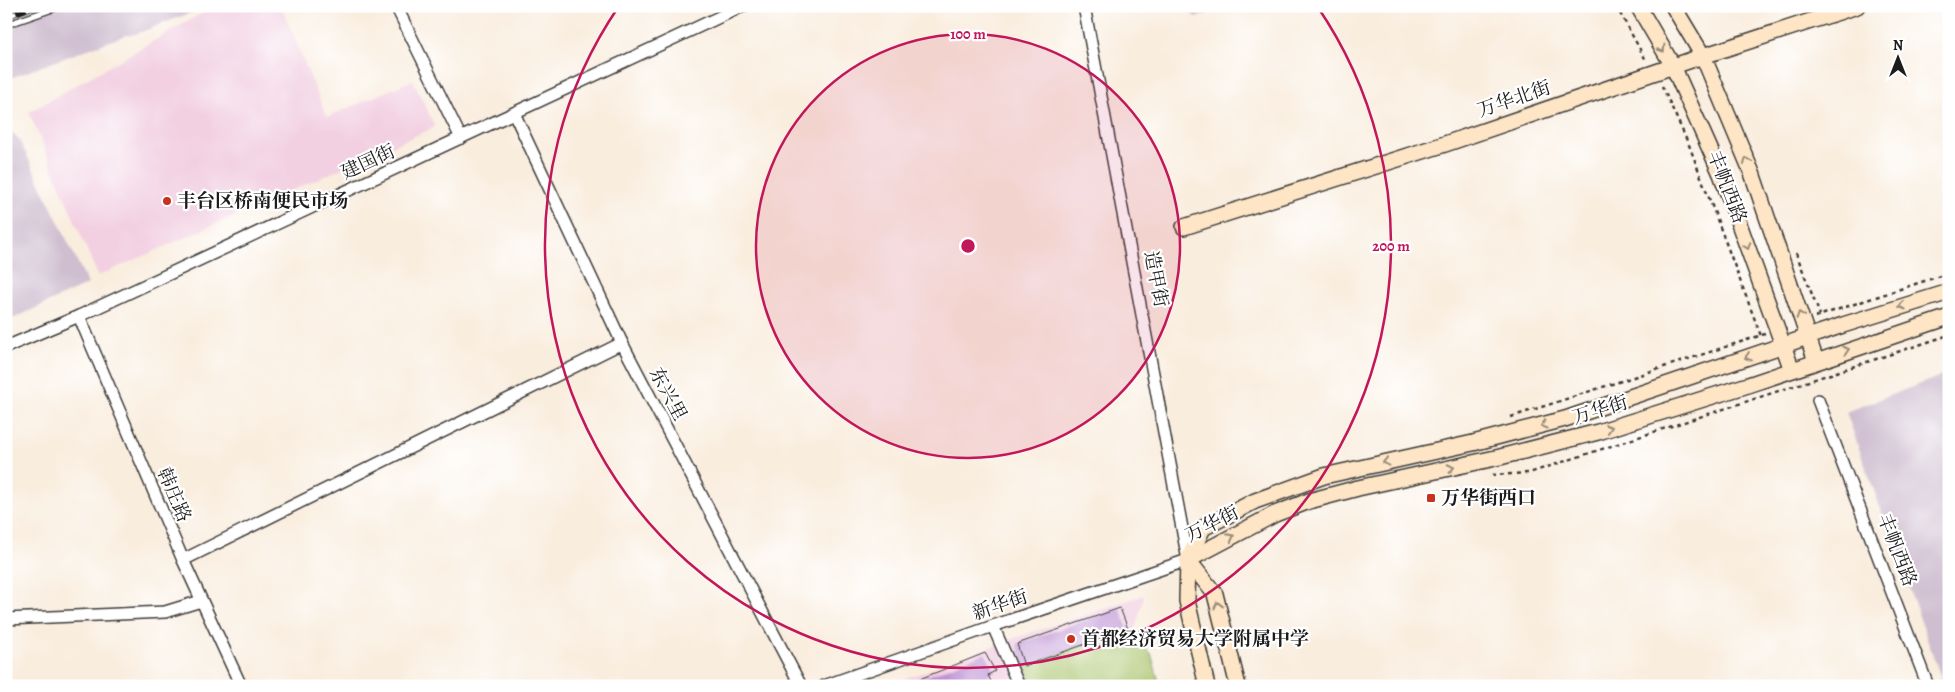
<svg xmlns="http://www.w3.org/2000/svg" width="1955" height="692" viewBox="0 0 1955 692" font-family="Alegreya,'Noto Serif SC',serif">
	<rect width="100%" height="100%" fill="#fff"/>
	<filter id="ink" filterUnits="userSpaceOnUse"><feTurbulence type="fractalNoise" baseFrequency=".02" numOctaves="2"/><feDisplacementMap in="SourceGraphic" scale="10" xChannelSelector="R" yChannelSelector="G"/><feConvolveMatrix kernelMatrix="1 2 1 2 8 2 1 2 1" color-interpolation-filters="sRGB"/></filter>
	<filter id="wash" filterUnits="userSpaceOnUse"><feTurbulence type="fractalNoise" baseFrequency=".0096" numOctaves="4" result="noise"/><feDisplacementMap in="SourceGraphic" scale="20" xChannelSelector="R" yChannelSelector="G"/><feGaussianBlur stdDeviation="1.12" result="paint"/><feColorMatrix in="noise" values="0 0 0 0 0 0 0 0 0 0 0 0 0 0 0 0 0 1.4 0 .05"/><feComposite in="paint" operator="in"/></filter>
	<g filter="url(#wash)">
		<rect width="100%" height="100%" fill="#f9edde"/>
		<g fill="#f2d0e2">
			<polygon points="215,6 281,6 327,117 413,80 435,127 98,276 29,112"/>
			<polygon points="1144,595 1132,641 1151,653 1160,686 886,686 1015,638"/>
		</g>
		<g fill="#cfbed0">
			<polygon points="6,6 208,6 136,34 126,35 13,77 6,86"/>
			<polygon points="1185,6 1225,6 1196,18"/>
			<polygon points="6,127 19,139 88,284 6,322"/>
			<polygon points="1949,373 1949,686 1944,686 1846,412"/>
		</g>
		<polygon fill="#a9c369" stroke="#627042" points="1128,629 1132,641 1151,653 1160,686 1033,686 1024,666"/>
		<g id="blocks">
			<g fill="#bf94d5">
				<polygon points="1120,608 1128,629 1024,666 1017,644"/>
				<polygon points="985,653 995,671 988,675 993,686 902,686"/>
			</g>
		</g>
	</g>
	<g filter="url(#ink)">
		<use href="#blocks" fill-opacity="0" stroke="#3d3b39" stroke-width="1"/>
		<g fill="none" stroke-linecap="round" stroke-linejoin="round">
			<g stroke="#3d3b39" stroke-width="8">
				<polyline id="lane" points="6,25 61,6"/>
			</g>
			<g stroke="#3d3b39" stroke-width="14">
				<g id="street">
					<polyline points="396,6 461,138"/>
					<polyline points="514,113 622,343 801,686"/>
					<polyline points="79,316 183,560 241,686"/>
					<polyline points="6,347 79,316 743,6"/>
					<polyline points="1818,400 1928,686"/>
					<polyline points="183,560 622,343"/>
					<polyline points="6,619 165,612 201,601"/>
					<polyline points="993,626 1019,686"/>
					<polyline points="824,686 993,626 1188,560 1084,6"/>
				</g>
			</g>
			<g stroke="#3d3b39" stroke-width="18">
				<g id="secondary">
					<polyline points="1638,6 1673,66 1721,174 1792,370"/>
					<polyline points="1673,6 1703,56 1752,173 1816,361"/>
					<polyline points="1184,227 1445,144 1703,56 1857,6"/>
					<polyline points="1188,560 1275,514 1309,501 1358,488 1500,457 1598,432 1748,385 1949,317"/>
					<polyline points="1188,560 1215,594 1238,686"/>
					<polyline points="1207,686 1187,601 1188,560 1203,528 1255,501 1324,476 1473,443 1565,419 1843,325 1949,292"/>
				</g>
			</g>
			<g stroke="#3d3b39" stroke-width="2.5" stroke-dasharray="4 4" stroke-linecap="butt">
				<polyline points="1616,6 1647,62"/>
				<polyline points="1662,86 1689,145 1761,336"/>
				<polyline points="1796,253 1820,315"/>
				<polyline points="1815,317 1949,273"/>
				<polyline points="1511,417 1765,334"/>
				<polyline points="1492,475 1529,473 1949,335"/>
			</g>
			<use href="#lane" stroke="#fff" stroke-width="5.5"/>
			<use href="#street" stroke="#fff" stroke-width="11"/>
			<use href="#secondary" stroke="#fde5c5" stroke-width="15"/>
			<g stroke="#1c1c1c" stroke-width="5.5">
				<polyline id="rail" points="6,17 35,6"/>
			</g>
			<use href="#rail" stroke="#fff" stroke-width="4" stroke-dasharray="11" stroke-linecap="butt"/>
		</g>
		<defs><path id="oneway-chevron" d="M-2-3.5L2.5 0L-2 3.5" fill="none" stroke-width="1.6" stroke-linecap="round" stroke-linejoin="round" transform="scale(1.25)"/></defs>
		<g stroke="#988b79">
			<use href="#oneway-chevron" transform="translate(1662 49) rotate(58)"/>
			<use href="#oneway-chevron" transform="translate(1747 161) rotate(-113)"/>
			<use href="#oneway-chevron" transform="translate(1747 246) rotate(70)"/>
			<use href="#oneway-chevron" transform="translate(1902 306) rotate(163)"/>
			<use href="#oneway-chevron" transform="translate(1800 315) rotate(-109)"/>
			<use href="#oneway-chevron" transform="translate(1846 350) rotate(-18)"/>
			<use href="#oneway-chevron" transform="translate(1748 357) rotate(161)"/>
			<use href="#oneway-chevron" transform="translate(1544 425) rotate(164)"/>
			<use href="#oneway-chevron" transform="translate(1609 428) rotate(-18)"/>
			<use href="#oneway-chevron" transform="translate(1386 462) rotate(167)"/>
			<use href="#oneway-chevron" transform="translate(1451 468) rotate(-12)"/>
			<use href="#oneway-chevron" transform="translate(1231 537) rotate(-28)"/>
			<use href="#oneway-chevron" transform="translate(1218 605) rotate(-104)"/>
		</g>
	</g>
	<circle cx="968" cy="246" r="212" fill="#c2185b" fill-opacity=".12"/>
	<g fill="none" stroke="#c2185b" stroke-width="2.5">
		<circle cx="968" cy="246" r="212"/>
		<path d="M1317 6A423 423 0 1 1 619 6"/>
	</g>
	<g fill="#c8321e" stroke="#fff" stroke-width="2">
		<circle cx="167" cy="201" r="5"/>
		<rect x="1426" y="493" width="10" height="10" rx="2.5"/>
		<circle cx="1071" cy="639" r="5"/>
	</g>
	<g text-anchor="middle" dominant-baseline="central" stroke-width="4.5" stroke-linejoin="round" paint-order="stroke">
		<g font-size="19" fill="#1c1c1c" stroke="#fff">
			<text transform="translate(1514 99) rotate(-19)">万华北街</text>
			<text transform="translate(368 162) rotate(-25)">建国街</text>
			<text transform="translate(1727 187) rotate(69)">丰帆西路</text>
			<text transform="translate(1156 279) rotate(79)">造甲街</text>
			<text transform="translate(668 394) rotate(62)">东兴里</text>
			<text transform="translate(1600 410) rotate(-17)">万华街</text>
			<text transform="translate(174 495) rotate(67)">韩庄路</text>
			<text transform="translate(1212 524) rotate(-27)">万华街</text>
			<text transform="translate(1897 550) rotate(69)">丰帆西路</text>
			<text transform="translate(1000 605) rotate(-19)">新华街</text>
		</g>
		<g font-size="19" font-weight="bold" fill="#1c1c1c" stroke="#fff" text-anchor="start">
			<text x="177" y="201">丰台区桥南便民市场</text>
			<text x="1441" y="498">万华街西口</text>
			<text x="1081" y="639">首都经济贸易大学附属中学</text>
		</g>
	</g>
	<circle cx="968" cy="246" r="8" fill="#c2185b" stroke="#fff" stroke-width="2.5"/>
	<g font-size="15" text-anchor="middle" font-weight="bold" fill="#c2185b" stroke="#fff" stroke-width="4.5" stroke-linejoin="round" paint-order="stroke">
		<text x="968" y="39">100 m</text>
		<text x="1391" y="251">200 m</text>
	</g>
	<rect width="1955" height="692" fill="none" stroke="#fff" stroke-width="25"/>
	<g transform="translate(1898 58)" stroke="#ffffff" stroke-width="4" paint-order="stroke">
	<path d="M0-4L9 19L0 12L-9 19Z" fill="#1c1c1c"/>
	<text y="-8" font-size="14" font-weight="bold" text-anchor="middle" fill="#1c1c1c">N</text>
	</g>
</svg>
